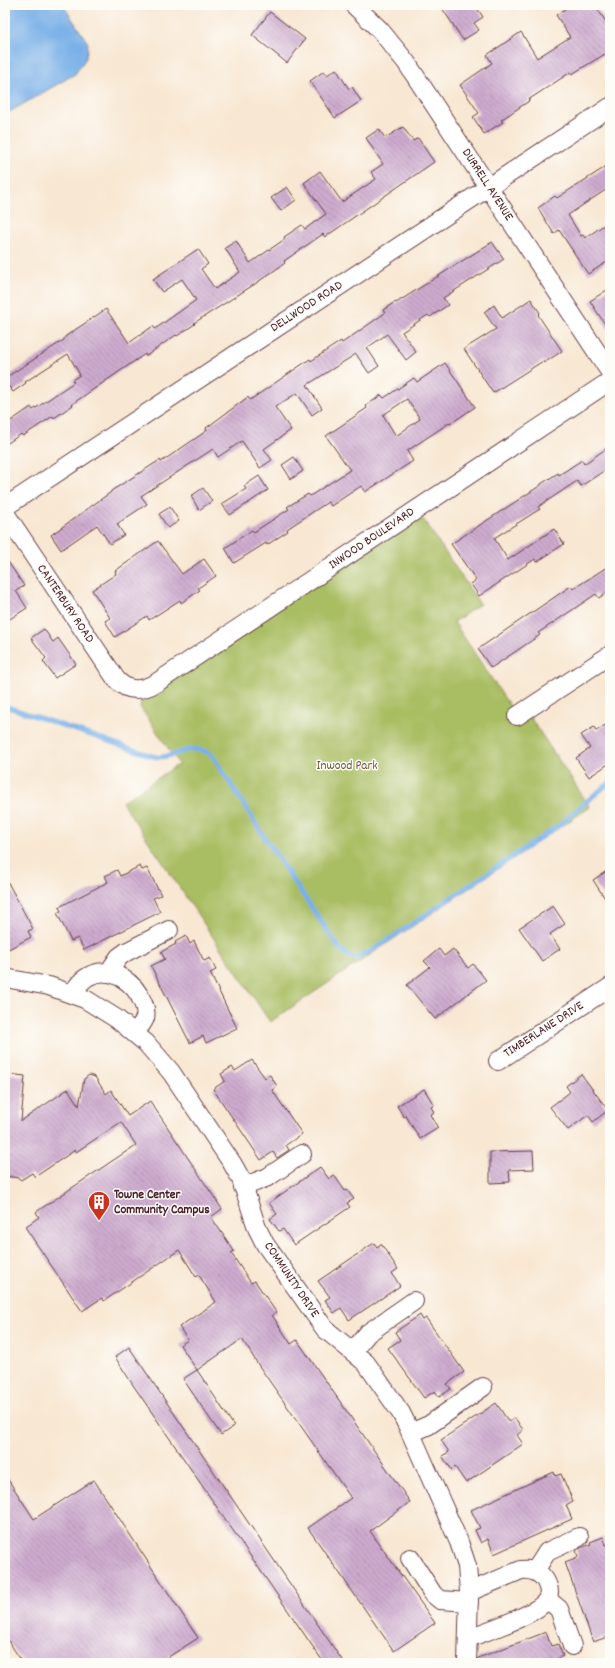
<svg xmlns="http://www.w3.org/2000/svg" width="615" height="1668" viewBox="0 0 615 1668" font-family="Dekko,sans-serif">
	<defs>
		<pattern id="building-back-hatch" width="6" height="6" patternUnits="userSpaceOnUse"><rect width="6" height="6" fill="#cdabcf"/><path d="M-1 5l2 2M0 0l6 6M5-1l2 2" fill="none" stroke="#a88ba8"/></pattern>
	</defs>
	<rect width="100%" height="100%" fill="#fdfcf7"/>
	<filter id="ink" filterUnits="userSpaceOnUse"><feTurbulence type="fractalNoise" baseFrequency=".025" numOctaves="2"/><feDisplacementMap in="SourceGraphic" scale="8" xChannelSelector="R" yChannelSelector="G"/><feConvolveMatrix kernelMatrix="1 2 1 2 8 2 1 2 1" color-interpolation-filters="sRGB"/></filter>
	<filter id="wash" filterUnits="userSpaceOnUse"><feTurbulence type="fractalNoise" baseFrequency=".012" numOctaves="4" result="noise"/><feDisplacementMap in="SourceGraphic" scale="16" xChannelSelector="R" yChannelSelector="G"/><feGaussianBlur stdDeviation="0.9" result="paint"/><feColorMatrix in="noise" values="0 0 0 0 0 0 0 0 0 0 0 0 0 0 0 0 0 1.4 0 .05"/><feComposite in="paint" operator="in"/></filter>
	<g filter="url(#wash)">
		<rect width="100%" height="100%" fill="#f8e7d2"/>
		<polygon fill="#a9bd62" stroke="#7a6e46" points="419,513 480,604 454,622 513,711 522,705 590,807 270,1022 122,802 179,764 140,707 141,702 143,698"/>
		<polygon fill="#79b0e8" stroke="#62688a" points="5,5 63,5 88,43 86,58 75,74 6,114 5,113"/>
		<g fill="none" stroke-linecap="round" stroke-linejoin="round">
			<path stroke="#79b0e8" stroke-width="5" d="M 5,706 L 146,754 C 150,755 156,758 161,757 C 181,755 193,742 212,755 L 272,849 L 339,948 L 347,955 L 355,958 L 373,950 L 561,824 C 578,810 592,795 610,783"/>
		</g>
		<g id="blocks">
			<g fill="url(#building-back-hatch)" fill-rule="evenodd">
				<polygon points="440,5 475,5 483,17 474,23 479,30 463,40"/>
				<polygon points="571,5 595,5 610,28 610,51 572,74 571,72 528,100 529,101 501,120 503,122 484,134 473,117 479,113 460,85 492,63 487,55 521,32 537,58 570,37 556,15"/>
				<polygon points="270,12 305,39 287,63 252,35"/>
				<polygon points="336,69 349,89 352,87 361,101 335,118 310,81 324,71 327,75"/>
				<polygon points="403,127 413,141 418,138 434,162 325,237 323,234 284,261 285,263 255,284 194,323 195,324 177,336 176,335 146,356 145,354 72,404 73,405 54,418 53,416 23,436 21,434 5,445 5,425 31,407 33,410 74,382 72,380 80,375 68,354 25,382 26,383 13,392 5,381 5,378 64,340 64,339 66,336 106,309 129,343 153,326 155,329 196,300 182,279 162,292 153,279 198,249 208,264 201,269 215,289 240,272 225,248 236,241 250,263 285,239 284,237 302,225 305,229 326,214 304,183 320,171 342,202 376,179 371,172 383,164 366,138 379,129 385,138"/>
				<polygon points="610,164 610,187 568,215 581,236 583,235 585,238 610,221 610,260 588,274 559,230 554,234 538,208 555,196 557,198"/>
				<polygon points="287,187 296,200 281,211 271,198"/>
				<polygon points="492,242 504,259 443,298 448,305 430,317 428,315 402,332 416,352 406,360 387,334 367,348 379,366 369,373 356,354 307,385 322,408 312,415 297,393 275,407 291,430 264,449 272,460 260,468 242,441 218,457 213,449 141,496 147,504 117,524 124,535 110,544 97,525 61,550 51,535 111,492 111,491 160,460 161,462 202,434 207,430 206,428 248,397 250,400 310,359 311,361 341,341 342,343 385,313 383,310 395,302 396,303"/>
				<polygon points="610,288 610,332 590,301"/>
				<polygon points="531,299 540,313 538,315 562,351 544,363 543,361 493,393 464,349 496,329 484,312 494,305 502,318"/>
				<path d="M 445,363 L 475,407 L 450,424 L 449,423 L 407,451 L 413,461 L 365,492 L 361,486 L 331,506 L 328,502 L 287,529 L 288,531 L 267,545 L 266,543 L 234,563 L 225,548 L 252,530 L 254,532 L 289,509 L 287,507 L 308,494 L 310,496 L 350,470 L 326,436 L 367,408 L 366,406 L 381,395 L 384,398 L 414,378 L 417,382 ZM 407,399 L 420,419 L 396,436 L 383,415 Z"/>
				<polygon points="610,446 610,467 581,486 577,481 538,507 540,509 494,538 508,560 554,529 564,544 537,562 535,559 479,596 471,584 476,580 451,544 541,485 541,484 558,473 559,475 582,460 584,464"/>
				<polygon points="294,457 303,471 291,479 282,465"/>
				<polygon points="259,476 268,490 230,515 222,504 246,489 244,486"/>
				<polygon points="203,488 212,501 199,510 191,496"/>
				<polygon points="170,507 179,521 168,528 159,514"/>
				<polygon points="158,541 182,574 204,559 216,576 198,588 200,590 181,603 180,600 149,620 147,616 115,637 105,621 110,618 92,590 116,574 115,571"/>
				<polygon points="5,557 24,586 16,591 27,608 5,622"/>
				<polygon points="610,565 610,590 599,598 596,594 538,633 540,635 491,668 478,649 571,586 573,589"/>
				<polygon points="44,629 53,642 58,638 76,664 55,678 43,661 46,658 31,638"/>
				<polygon points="610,722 610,763 589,777 576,758 590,748 581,735 594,727 596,731"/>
				<polygon points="140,866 142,870 147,868 161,895 153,898 160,912 84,950 78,938 71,941 57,913 61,911 59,907 108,882 105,876 117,870 120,876"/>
				<polygon points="610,869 610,906 593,880"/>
				<polygon points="5,877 33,929 28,931 31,937 5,951"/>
				<polygon points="553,906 565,924 550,934 560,949 542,961 519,928"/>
				<polygon points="186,936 190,944 194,941 204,961 210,958 216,970 210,973 237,1028 206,1043 203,1036 190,1043 151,966 165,959 161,952 176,944 175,942"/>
				<polygon points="439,949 444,956 453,949 468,968 473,964 486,980 435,1019 407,985 430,967 424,961"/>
				<polygon points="252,1060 265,1078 270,1075 277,1086 272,1090 302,1134 286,1145 289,1150 277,1158 273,1152 261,1160 213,1089 225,1081 221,1074 232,1067 235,1071"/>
				<polygon points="8,1074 25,1076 21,1121 68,1089 79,1106 84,1079 89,1075 95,1077 106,1094 111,1090 128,1116 150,1101 222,1209 211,1217 234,1251 231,1253 251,1283 255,1281 276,1312 272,1315 291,1344 297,1340 410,1502 370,1531 435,1623 394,1651 308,1528 351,1498 259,1366 242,1339 197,1370 180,1345 188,1340 179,1327 216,1302 199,1275 196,1277 179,1250 104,1301 102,1298 82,1311 25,1227 39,1217 36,1212 136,1145 121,1122 76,1152 75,1150 35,1177 32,1173 21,1180 19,1178 5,1176 5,1098"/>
				<polygon points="581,1074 608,1110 593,1122 588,1115 568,1130 550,1107 570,1092 566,1086"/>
				<polygon points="424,1089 434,1105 431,1107 434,1112 430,1115 438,1128 420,1139 406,1116 404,1117 397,1106"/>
				<polygon points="533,1151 534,1169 509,1170 510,1182 490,1183 490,1152"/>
				<polygon points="320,1167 329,1179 334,1175 345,1191 347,1190 354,1199 347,1203 350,1207 294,1245 283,1229 279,1231 270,1219 277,1214 269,1203"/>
				<polygon points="374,1243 377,1247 381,1244 398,1269 392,1273 400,1286 349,1320 341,1308 334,1313 325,1300 330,1297 318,1281"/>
				<polygon points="420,1315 423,1320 426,1318 464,1372 447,1384 451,1389 439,1397 435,1391 424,1398 388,1348 400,1340 395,1332"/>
				<polygon points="129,1347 156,1387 344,1663 324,1663 133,1385 115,1357"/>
				<polygon points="197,1370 234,1426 221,1435 183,1379"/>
				<polygon points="496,1403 509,1422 515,1418 523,1430 517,1435 523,1444 466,1483 455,1467 452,1470 442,1456 449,1452 441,1440"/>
				<polygon points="554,1472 555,1476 561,1474 573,1501 566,1505 572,1519 494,1554 488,1539 481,1543 475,1530 480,1528 471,1510"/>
				<polygon points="5,1475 34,1519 94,1480 198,1638 159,1663 23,1663 5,1636"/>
				<polygon points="603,1537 606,1545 610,1544 610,1636 593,1642 565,1562 578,1557 576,1550 591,1544 590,1542"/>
				<polygon points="546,1632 551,1646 558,1644 563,1656 557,1659 559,1663 478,1663 478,1658"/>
			</g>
		</g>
	</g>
	<g filter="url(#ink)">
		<use href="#blocks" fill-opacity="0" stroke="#643d44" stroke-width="1"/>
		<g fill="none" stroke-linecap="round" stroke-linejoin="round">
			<g stroke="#643d44" stroke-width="20">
				<g id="street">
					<polyline points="354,5 380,30 406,62 610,372"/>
					<polyline points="5,507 610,107"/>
					<path d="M 5,513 L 116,679 C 128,693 141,691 156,683 L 610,381"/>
					<polyline points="517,716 610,655"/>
					<polyline points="108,973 119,957 126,952 169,930"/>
					<polyline points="5,978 49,986 85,999 117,1019 146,1043 171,1072 232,1163 241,1179 257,1228 265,1244 325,1329 366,1363 401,1413 408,1427 459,1542 467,1566 469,1592 467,1663"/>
					<path d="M 72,994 C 77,987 81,980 89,976 C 111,965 135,982 143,1003 C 145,1007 146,1013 145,1018 C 143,1023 138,1029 134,1033"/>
					<polyline points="498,1061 610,987"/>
					<polyline points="243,1187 268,1177 302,1154"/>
					<polyline points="353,1351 368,1333 414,1301"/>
					<polyline points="411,1433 429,1425 483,1387"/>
					<polyline points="410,1558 433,1594 440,1600 469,1602"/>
					<polyline points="535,1571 547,1552 579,1537"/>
					<polyline points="547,1599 559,1609 572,1646"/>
					<path d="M 468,1638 C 485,1632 541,1613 548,1598 C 550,1592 548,1585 545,1580 C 539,1571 530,1569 521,1570 L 469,1592"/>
				</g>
			</g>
			<use href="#street" stroke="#fff" stroke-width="18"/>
		</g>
	</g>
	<defs>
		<g id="building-pin" transform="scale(1.15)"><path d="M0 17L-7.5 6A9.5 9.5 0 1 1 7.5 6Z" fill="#c8321e" stroke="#fdfcf7"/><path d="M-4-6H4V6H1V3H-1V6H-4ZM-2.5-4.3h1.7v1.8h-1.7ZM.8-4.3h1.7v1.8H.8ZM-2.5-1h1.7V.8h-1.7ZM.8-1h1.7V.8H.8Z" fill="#fff"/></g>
	</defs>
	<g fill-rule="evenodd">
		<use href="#building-pin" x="99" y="1202"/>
	</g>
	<g text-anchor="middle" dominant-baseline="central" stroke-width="3" stroke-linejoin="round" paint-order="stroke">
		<g font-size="13" fill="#4a1f2b" stroke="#fdfcf7">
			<text transform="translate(487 185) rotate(57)">DURRELL AVENUE</text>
			<text transform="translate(307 307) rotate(-33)">DELLWOOD ROAD</text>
			<text transform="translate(372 539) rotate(-34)">INWOOD BOULEVARD</text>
			<text transform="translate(65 604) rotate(56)">CANTERBURY ROAD</text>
			<text transform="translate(544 1030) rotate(-33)">TIMBERLANE DRIVE</text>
			<text transform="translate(291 1280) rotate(56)">COMMUNITY DRIVE</text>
		</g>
		<g font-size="13" fill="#6b563e" stroke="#fdfcf7">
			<text x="347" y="766">Inwood Park</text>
		</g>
		<g font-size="13" font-weight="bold" fill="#4a1f2b" stroke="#fdfcf7" text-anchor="start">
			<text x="114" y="1195">Towne Center<tspan x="114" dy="15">Community Campus</tspan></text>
		</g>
	</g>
	<rect width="615" height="1668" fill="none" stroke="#fdfcf7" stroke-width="20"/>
</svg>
